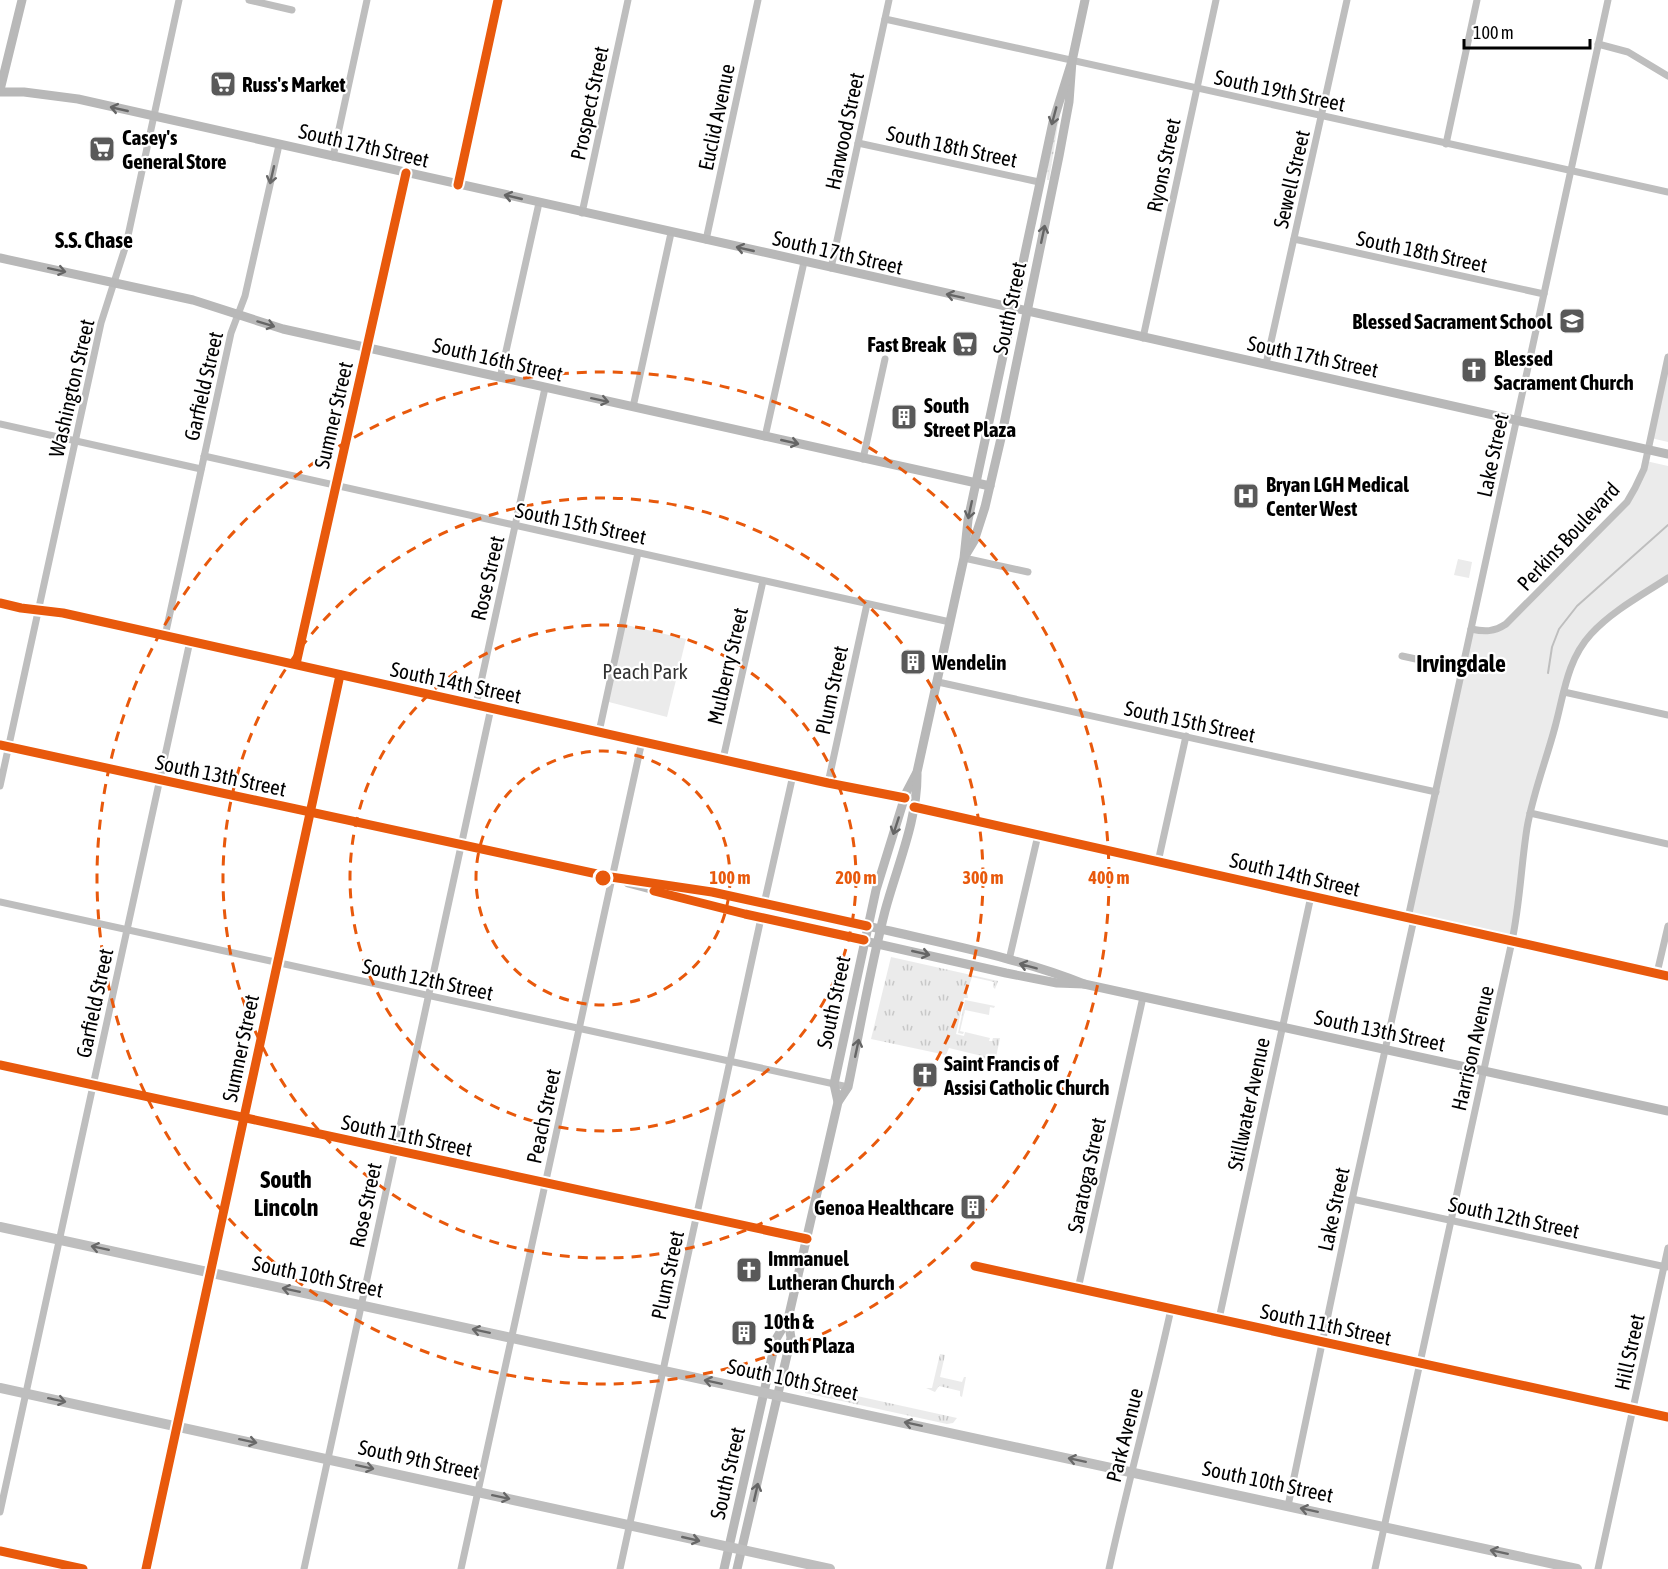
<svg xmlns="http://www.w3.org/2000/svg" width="1668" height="1569" viewBox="0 0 1668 1569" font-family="'Asap Condensed',sans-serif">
	<defs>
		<pattern id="grass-tufts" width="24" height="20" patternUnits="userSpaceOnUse" patternTransform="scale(1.5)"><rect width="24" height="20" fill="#ebebeb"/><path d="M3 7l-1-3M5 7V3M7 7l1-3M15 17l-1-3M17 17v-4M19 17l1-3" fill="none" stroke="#c8c8c8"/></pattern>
		<pattern id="garden-dots" width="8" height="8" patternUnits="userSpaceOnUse" patternTransform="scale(1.5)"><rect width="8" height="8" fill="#ebebeb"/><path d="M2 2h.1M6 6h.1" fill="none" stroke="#c8c8c8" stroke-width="1.8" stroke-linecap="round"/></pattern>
	</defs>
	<rect width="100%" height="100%" fill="#fff"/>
	<g fill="url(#grass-tufts)">
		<polygon points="891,957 998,981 995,989 993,987 994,982 972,977 967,992 968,998 964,998 956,1034 964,1036 965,1032 990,1038 989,1041 992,1041 993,1038 1000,1038 995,1062 981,1063 982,1056 949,1048 946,1055 871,1039"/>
		<polygon points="965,1000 995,1006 994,1008 990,1007 989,1015 965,1010 960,1031 964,1032 963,1034 958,1033"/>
		<polygon points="940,1354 945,1355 940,1377 962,1382 964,1377 966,1377 962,1397 960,1396 960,1391 939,1386 935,1392 926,1388 932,1388"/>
		<polygon points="807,1385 957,1418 953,1423 947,1424 805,1393"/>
	</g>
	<g fill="#ebebeb">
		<polygon points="1668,357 1668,442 1651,438"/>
		<polygon points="1646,461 1668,466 1668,578 1607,619 1579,650 1537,785 1512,941 1408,918 1471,629 1498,630 1627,502"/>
		<polygon points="1458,559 1472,562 1469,578 1454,575"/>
		<polygon points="622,624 686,639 667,717 605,701"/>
	</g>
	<polygon fill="url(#garden-dots)" points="1060,112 1049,180 1047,180 1048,164"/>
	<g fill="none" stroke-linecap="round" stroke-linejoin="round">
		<polyline stroke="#bebebe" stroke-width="2" points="1548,673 1552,647 1559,629 1577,606 1668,525"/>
		<g stroke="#bebebe" stroke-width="7">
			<polyline points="249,0 292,10"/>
			<polyline points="885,19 1668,192"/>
			<polyline points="1598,44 1628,52 1668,76"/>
			<polyline points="858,143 1039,182"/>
			<polyline points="1446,144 1477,0"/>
			<polyline points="333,157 367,0"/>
			<polyline points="458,185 498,0"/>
			<polyline points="582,213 628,0"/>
			<polyline points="1294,239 1544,294"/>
			<polyline points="706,240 758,0"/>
			<polyline points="831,268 889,0"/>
			<polyline points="1143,338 1216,0"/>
			<polyline points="1266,364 1347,0"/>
			<polyline points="500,378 539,203"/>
			<polyline points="633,407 671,233"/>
			<polyline points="0,424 201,469"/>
			<polyline points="765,437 804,262"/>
			<polyline points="204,456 950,622"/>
			<polyline points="863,459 885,359"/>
			<polyline points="964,558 1028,572"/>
			<polyline points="0,603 21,608 63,613 828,783 905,798"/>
			<path d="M 1471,629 C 1485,632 1494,632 1506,624 L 1627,502 L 1635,488 L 1644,469 L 1668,357"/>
			<polyline points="165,636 231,333 245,296 279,145"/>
			<polyline points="1402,656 1462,669"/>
			<polyline points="296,664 406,173"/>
			<polyline points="938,682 1436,792"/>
			<polyline points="1564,692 1668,715"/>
			<polyline points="476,705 545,388"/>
			<polyline points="599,732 638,553"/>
			<polyline points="723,759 763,581"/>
			<polyline points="828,783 867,604"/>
			<polyline points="0,786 101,323 126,245 179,0"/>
			<polyline points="914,807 1668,976"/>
			<polyline points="1530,813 1668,844"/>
			<polyline points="1158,862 1186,736"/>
			<polyline points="0,902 848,1087"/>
			<polyline points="764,904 793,775"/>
			<polyline points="1408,918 1608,0"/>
			<polyline points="1009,960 1038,835"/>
			<polyline points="1657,973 1668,926"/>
			<polyline points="0,1065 807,1239"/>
			<polyline points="1352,1199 1666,1267"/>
			<polyline points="975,1266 1668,1417"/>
			<polyline points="1078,1289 1143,997"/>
			<polyline points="1219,1319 1311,896"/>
			<polyline points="1288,1506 1355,1186 1414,919"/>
			<polyline points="0,1512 190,641"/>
			<polyline points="0,1551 83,1569"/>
			<polyline points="146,1569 340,675"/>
			<polyline points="304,1569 491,708"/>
			<polyline points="461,1569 642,741"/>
			<polyline points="620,1569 761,918"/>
			<path d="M 1109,1569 C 1128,1482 1152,1396 1171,1309"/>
			<path d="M 1375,1569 L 1512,941 C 1520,903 1521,866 1527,828 C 1533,793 1546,761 1555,727 C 1564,694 1567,660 1591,634 C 1612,611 1642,595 1668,578"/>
			<polyline points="1598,1569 1668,1248"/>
		</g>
		<g stroke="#b8b8b8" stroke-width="9">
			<polyline points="0,90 22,0"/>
			<polyline points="0,92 24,92 78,99 1668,454"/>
			<polyline points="0,258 193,300 283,329 990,486"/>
			<polyline points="965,556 974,541 985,507 1002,434 1059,156 1069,102 1072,61 1085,0"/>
			<path d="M 0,745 L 611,877 C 705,889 797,911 890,931 C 954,946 1022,959 1084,984"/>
			<polyline points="628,883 745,914 1006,973 1057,983 1084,984 1668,1111"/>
			<polyline points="838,1102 834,1084 876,890 906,793 916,774"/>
			<path d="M 724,1569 L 776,1339 L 788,1319 L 838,1102 L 848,1087 C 860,1029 870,969 885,911 C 897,866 918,820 917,772 L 964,558 L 968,520 L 1053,122 L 1072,61"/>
			<polyline points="737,1569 791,1338 788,1319"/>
		</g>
		<g stroke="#bebebe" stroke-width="10">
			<polyline points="0,1227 1577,1569"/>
			<polyline points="0,1388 830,1569"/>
		</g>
		<g stroke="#fff" stroke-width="13">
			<g id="cycleway">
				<polyline points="458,185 498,0"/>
				<polyline points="0,603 21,608 63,613 828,783 905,798"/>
				<polyline points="296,664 406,173"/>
				<polyline points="0,745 611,877 712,892 867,926"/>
				<polyline points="914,807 1668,976"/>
				<polyline points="654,891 745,914 864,940"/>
				<polyline points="0,1065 807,1239"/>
				<polyline points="975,1266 1668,1417"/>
				<polyline points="0,1551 83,1569"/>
				<polyline points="146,1569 340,675"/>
			</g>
		</g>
		<use href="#cycleway" stroke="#e8590c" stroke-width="9"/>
	</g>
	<defs><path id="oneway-shaft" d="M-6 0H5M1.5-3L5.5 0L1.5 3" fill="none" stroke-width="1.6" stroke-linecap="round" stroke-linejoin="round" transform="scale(1.5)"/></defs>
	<g stroke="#656565">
		<use href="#oneway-shaft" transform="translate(119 109) rotate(-167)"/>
		<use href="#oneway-shaft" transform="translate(1054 116) rotate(105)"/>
		<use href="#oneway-shaft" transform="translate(513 197) rotate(-167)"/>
		<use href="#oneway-shaft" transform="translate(1043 234) rotate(-78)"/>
		<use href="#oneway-shaft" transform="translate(745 249) rotate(-167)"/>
		<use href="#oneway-shaft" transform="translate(57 270) rotate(12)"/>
		<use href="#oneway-shaft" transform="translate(955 296) rotate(-168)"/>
		<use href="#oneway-shaft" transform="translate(266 324) rotate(17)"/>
		<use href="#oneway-shaft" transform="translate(600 400) rotate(12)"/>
		<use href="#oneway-shaft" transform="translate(790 442) rotate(13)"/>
		<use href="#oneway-shaft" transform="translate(970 510) rotate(102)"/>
		<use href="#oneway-shaft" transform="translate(896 826) rotate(108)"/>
		<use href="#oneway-shaft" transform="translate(921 953) rotate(13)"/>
		<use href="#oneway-shaft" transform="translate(1028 966) rotate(-165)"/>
		<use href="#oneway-shaft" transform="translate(857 1048) rotate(-78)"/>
		<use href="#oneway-shaft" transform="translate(756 1492) rotate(-77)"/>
	</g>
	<g stroke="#686868">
		<use href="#oneway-shaft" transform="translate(272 175) rotate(103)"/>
		<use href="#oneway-shaft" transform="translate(100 1248) rotate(-168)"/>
		<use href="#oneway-shaft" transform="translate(291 1290) rotate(-168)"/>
		<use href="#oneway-shaft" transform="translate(481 1331) rotate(-168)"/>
		<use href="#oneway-shaft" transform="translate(713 1382) rotate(-168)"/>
		<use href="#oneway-shaft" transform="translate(57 1400) rotate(12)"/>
		<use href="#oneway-shaft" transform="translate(913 1424) rotate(-168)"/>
		<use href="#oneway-shaft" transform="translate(248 1441) rotate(12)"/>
		<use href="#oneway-shaft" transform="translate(1077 1460) rotate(-168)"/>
		<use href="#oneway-shaft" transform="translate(365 1467) rotate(12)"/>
		<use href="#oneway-shaft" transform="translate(501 1497) rotate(12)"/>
		<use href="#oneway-shaft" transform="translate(1309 1510) rotate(-168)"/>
		<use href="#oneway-shaft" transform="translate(691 1539) rotate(13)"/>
		<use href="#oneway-shaft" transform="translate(1499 1552) rotate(-168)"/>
	</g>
	<g fill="none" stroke="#e8590c" stroke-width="3" stroke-dasharray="10 8">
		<circle cx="603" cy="878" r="127"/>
		<circle cx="603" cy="878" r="253"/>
		<circle cx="603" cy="878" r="380"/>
		<circle cx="603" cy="878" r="506"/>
	</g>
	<defs>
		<g id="supermarket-square" transform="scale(1.35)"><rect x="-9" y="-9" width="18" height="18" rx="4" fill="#595959" stroke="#fff"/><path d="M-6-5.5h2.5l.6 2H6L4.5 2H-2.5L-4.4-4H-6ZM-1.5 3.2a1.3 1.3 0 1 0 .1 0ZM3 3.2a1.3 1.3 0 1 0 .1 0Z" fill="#fff"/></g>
		<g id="school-square" transform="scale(1.35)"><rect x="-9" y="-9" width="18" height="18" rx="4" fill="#595959" stroke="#fff"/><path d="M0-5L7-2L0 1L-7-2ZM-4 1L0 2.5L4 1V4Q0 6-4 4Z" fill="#fff"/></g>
		<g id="church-square" transform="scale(1.35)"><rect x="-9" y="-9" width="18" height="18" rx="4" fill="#595959" stroke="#fff"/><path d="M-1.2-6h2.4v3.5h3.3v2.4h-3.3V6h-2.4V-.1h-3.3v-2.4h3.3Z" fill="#fff"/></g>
		<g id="building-square" transform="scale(1.35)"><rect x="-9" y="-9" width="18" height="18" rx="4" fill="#595959" stroke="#fff"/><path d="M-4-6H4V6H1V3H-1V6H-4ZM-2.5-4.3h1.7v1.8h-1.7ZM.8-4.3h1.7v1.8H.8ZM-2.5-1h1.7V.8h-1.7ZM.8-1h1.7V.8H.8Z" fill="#fff"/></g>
		<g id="hospital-square" transform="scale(1.35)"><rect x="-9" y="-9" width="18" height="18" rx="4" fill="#595959" stroke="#fff"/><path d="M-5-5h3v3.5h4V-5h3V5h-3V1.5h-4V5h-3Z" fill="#fff"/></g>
	</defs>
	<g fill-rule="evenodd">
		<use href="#supermarket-square" x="223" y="84"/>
		<use href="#supermarket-square" x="102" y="149"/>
		<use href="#school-square" x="1572" y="321"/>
		<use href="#supermarket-square" x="965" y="344"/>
		<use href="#church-square" x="1474" y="370"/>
		<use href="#building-square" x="904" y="417"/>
		<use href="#hospital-square" x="1246" y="496"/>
		<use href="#building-square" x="913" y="662"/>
		<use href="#church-square" x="925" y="1075"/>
		<use href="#building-square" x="973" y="1207"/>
		<use href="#church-square" x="749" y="1270"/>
		<use href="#building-square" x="744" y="1333"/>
	</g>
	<g text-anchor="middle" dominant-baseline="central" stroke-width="4.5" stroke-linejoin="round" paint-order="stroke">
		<g font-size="21" font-weight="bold" fill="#000" stroke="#fff" text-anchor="start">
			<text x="242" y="84">Russ's Market</text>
			<text x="122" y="137">Casey's<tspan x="122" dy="24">General Store</tspan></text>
			<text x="1552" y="321" text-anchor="end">Blessed Sacrament School</text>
			<text x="946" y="344" text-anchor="end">Fast Break</text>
			<text x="1494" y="358">Blessed<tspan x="1494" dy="24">Sacrament Church</tspan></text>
			<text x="924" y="405">South<tspan x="924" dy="24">Street Plaza</tspan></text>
			<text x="1266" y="484">Bryan LGH Medical<tspan x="1266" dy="24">Center West</tspan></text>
			<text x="932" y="662">Wendelin</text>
			<text x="944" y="1063">Saint Francis of<tspan x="944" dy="24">Assisi Catholic Church</tspan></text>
			<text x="954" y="1207" text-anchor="end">Genoa Healthcare</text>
			<text x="768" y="1258">Immanuel<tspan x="768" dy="24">Lutheran Church</tspan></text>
			<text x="764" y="1321">10th &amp;<tspan x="764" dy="24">South Plaza</tspan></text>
		</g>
		<g font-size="21" fill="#000" stroke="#fff">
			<text transform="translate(1280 90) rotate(12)">South 19th Street</text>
			<text transform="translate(589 103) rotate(-78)">Prospect Street</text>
			<text transform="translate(716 117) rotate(-78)">Euclid Avenue</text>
			<text transform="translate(844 131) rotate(-78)">Harwood Street</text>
			<text transform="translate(364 145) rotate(13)">South 17th Street</text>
			<text transform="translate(952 146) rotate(12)">South 18th Street</text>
			<text transform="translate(1163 165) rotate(-78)">Ryons Street</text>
			<text transform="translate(1291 179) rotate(-77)">Sewell Street</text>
			<text transform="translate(1422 251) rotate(12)">South 18th Street</text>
			<text transform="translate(838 252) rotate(13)">South 17th Street</text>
			<text transform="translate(1009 308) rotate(-78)">South Street</text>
			<text transform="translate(1313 356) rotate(12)">South 17th Street</text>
			<text transform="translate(498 359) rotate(13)">South 16th Street</text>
			<text transform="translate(203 386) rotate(-77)">Garfield Street</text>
			<text transform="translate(71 388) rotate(-77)">Washington Street</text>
			<text transform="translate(333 415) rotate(-77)">Sumner Street</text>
			<text transform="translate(1492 455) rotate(-78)">Lake Street</text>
			<text transform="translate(581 523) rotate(12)">South 15th Street</text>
			<text transform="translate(1568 536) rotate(-47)">Perkins Boulevard</text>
			<text transform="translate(487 578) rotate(-77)">Rose Street</text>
			<text transform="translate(727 666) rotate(-77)">Mulberry Street</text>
			<text transform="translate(456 682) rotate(12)">South 14th Street</text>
			<text transform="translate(831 690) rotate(-78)">Plum Street</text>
			<text transform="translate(1190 721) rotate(12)">South 15th Street</text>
			<text transform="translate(221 775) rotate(12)">South 13th Street</text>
			<text transform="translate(1295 874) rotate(13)">South 14th Street</text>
			<text transform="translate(428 979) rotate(12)">South 12th Street</text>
			<text transform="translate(833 1002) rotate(-78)">South Street</text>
			<text transform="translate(94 1003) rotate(-78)">Garfield Street</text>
			<text transform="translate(1380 1030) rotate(12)">South 13th Street</text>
			<text transform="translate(240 1048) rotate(-78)">Sumner Street</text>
			<text transform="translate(1472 1048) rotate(-77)">Harrison Avenue</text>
			<text transform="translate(1248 1104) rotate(-78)">Stillwater Avenue</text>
			<text transform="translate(543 1116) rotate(-78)">Peach Street</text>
			<text transform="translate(407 1135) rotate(12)">South 11th Street</text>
			<text transform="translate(1086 1175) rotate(-78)">Saratoga Street</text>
			<text transform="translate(365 1205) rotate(-78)">Rose Street</text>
			<text transform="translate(1333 1209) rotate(-78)">Lake Street</text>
			<text transform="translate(1514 1217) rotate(12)">South 12th Street</text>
			<text transform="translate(667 1275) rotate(-78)">Plum Street</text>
			<text transform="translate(318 1276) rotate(12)">South 10th Street</text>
			<text transform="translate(1326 1324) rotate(12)">South 11th Street</text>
			<text transform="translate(1629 1352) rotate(-78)">Hill Street</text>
			<text transform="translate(793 1379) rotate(12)">South 10th Street</text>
			<text transform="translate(1124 1435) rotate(-76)">Park Avenue</text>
			<text transform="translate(419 1459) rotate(12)">South 9th Street</text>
			<text transform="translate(727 1473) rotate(-77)">South Street</text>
			<text transform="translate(1268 1481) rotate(12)">South 10th Street</text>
		</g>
		<g font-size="21" fill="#323232" stroke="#fff">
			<text x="645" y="671">Peach Park</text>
		</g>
		<g font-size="22" font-weight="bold" fill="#000" stroke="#fff">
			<text x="94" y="240">S.S. Chase</text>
		</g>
		<g font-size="24" font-weight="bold" fill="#000" stroke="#fff">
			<text x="1461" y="663">Irvingdale</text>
			<text x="286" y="1179">South<tspan x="286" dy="28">Lincoln</tspan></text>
		</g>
	</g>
	<circle cx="603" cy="878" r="9" fill="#e8590c" stroke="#fff" stroke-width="3"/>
	<g font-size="18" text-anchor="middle" font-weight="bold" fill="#e8590c" stroke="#fff" stroke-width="4.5" stroke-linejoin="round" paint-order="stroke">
		<text x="730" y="884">100 m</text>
		<text x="856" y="884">200 m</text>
		<text x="983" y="884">300 m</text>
		<text x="1109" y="884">400 m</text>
	</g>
	<path d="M1464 39v9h126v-9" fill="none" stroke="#000000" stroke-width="3"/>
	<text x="1473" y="39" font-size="18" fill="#000000" stroke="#ffffff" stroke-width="4.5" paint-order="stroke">100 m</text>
</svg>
